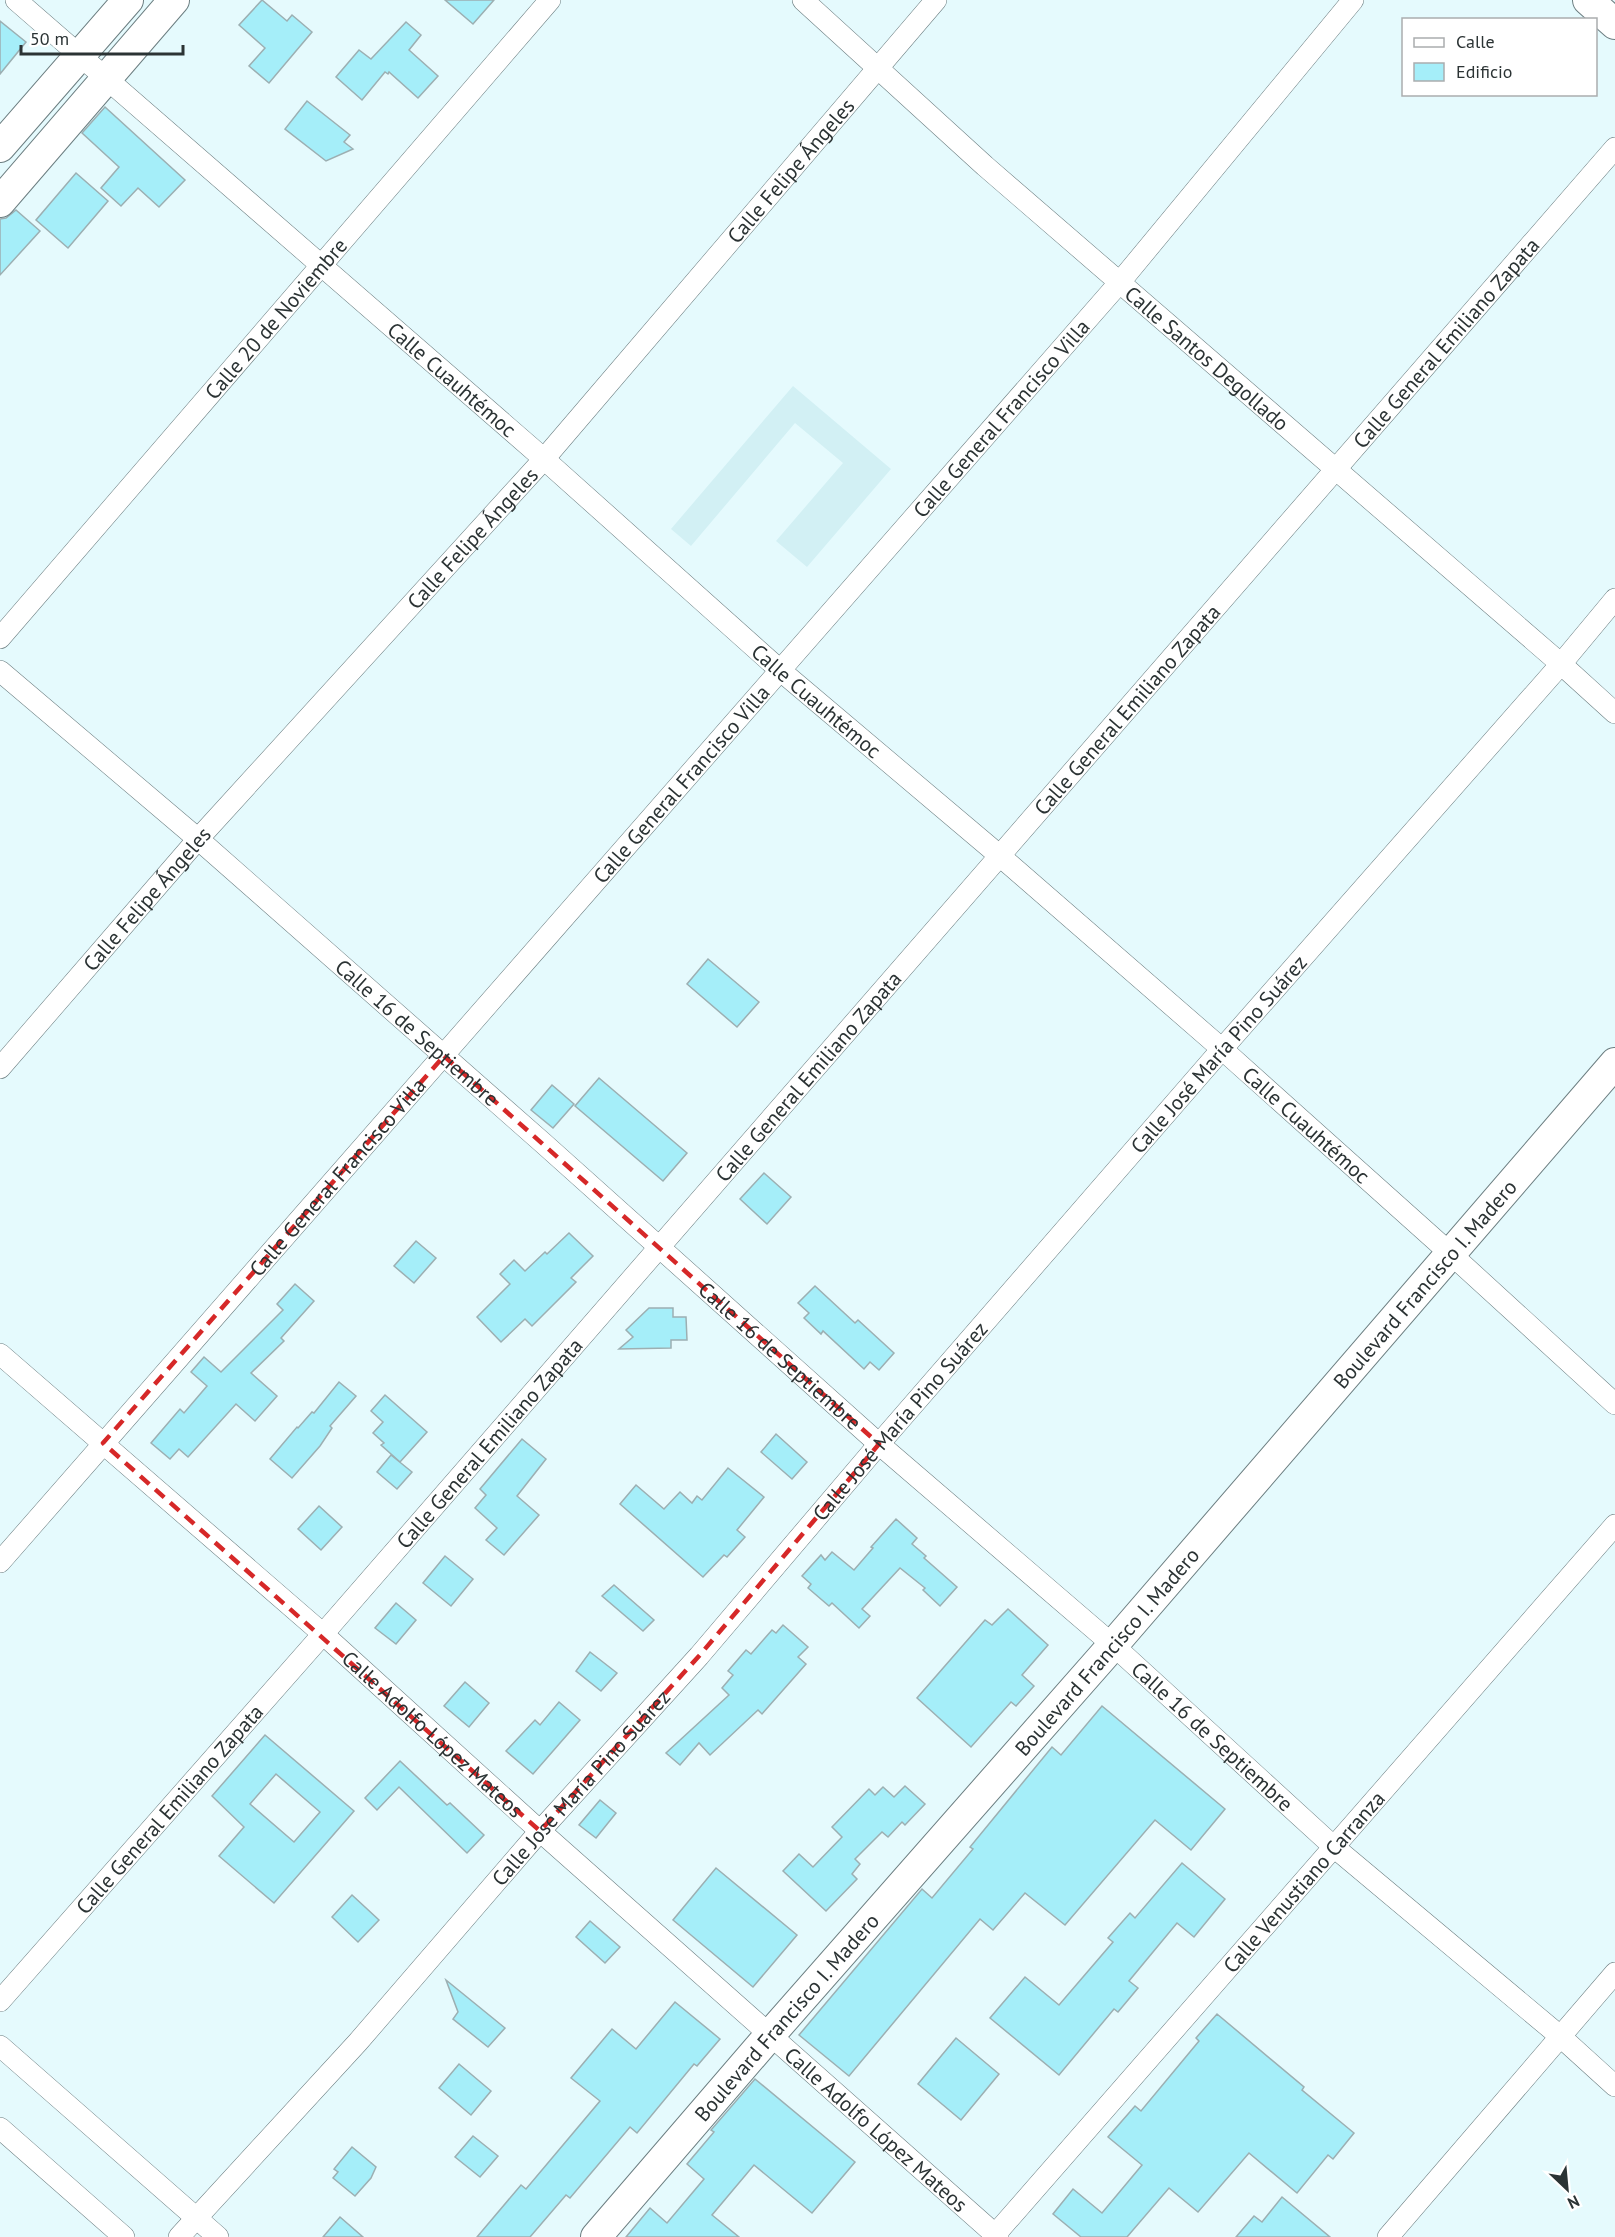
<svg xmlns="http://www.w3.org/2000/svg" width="1615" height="2237" viewBox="0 0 1615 2237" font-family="'PT Sans',sans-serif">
	<rect width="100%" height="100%" fill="#e5fafd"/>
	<polygon fill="#d2f0f4" points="793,386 891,469 807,567 776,541 843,463 795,423 691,546 671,529"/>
	<g fill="#a5eef9" stroke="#9cafb2" stroke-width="1.5" fill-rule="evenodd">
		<polygon points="262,0 287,21 292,15 312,32 269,83 249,66 265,48 239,25"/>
		<polygon points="445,0 494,0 473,24"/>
		<polygon points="0,21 26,42 0,74"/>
		<polygon points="406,22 421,35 409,50 438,76 418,98 389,72 388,74 385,72 362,100 336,77 359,50 371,59"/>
		<polygon points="307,101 350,135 344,142 353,149 326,161 285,129"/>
		<polygon points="105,107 185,180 159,207 138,188 121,206 101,188 119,167 82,133"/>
		<polygon points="76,173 108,201 68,248 36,220"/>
		<polygon points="16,210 40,231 0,275 0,219 6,218"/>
		<polygon points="708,959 759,1002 737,1027 687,984"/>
		<polygon points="599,1078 687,1153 663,1181 575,1106"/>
		<polygon points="552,1085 574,1104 553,1128 531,1110"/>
		<polygon points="764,1173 791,1197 767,1224 740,1199"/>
		<polygon points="569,1233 593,1256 571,1278 576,1282 532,1326 525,1319 501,1342 477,1317 510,1284 500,1274 514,1260 525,1271 545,1252 547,1254"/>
		<polygon points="416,1241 436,1258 414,1283 394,1266"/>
		<polygon points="295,1284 314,1301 281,1338 284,1341 251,1373 277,1396 255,1421 236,1404 188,1457 179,1449 170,1459 151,1443 180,1409 184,1413 207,1386 191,1372 204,1357 221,1372 283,1310 277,1304"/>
		<polygon points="815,1286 855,1323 858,1320 894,1353 879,1370 870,1362 864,1369 823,1331 821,1334 804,1318 809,1313 798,1303"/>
		<polygon points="649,1308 673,1308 673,1317 686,1317 687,1340 671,1340 671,1348 619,1349 633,1337 626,1330"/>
		<polygon points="339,1382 356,1396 330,1426 332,1428 320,1446 292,1478 270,1459 297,1427 298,1428 312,1412 314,1413"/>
		<polygon points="385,1395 427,1432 400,1462 381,1445 384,1443 373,1433 383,1422 371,1411"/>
		<polygon points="776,1434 807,1462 792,1479 761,1452"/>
		<polygon points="522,1439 546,1459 517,1496 539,1515 504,1555 486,1540 497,1528 475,1508 486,1495 480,1489"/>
		<polygon points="391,1455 412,1472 397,1489 377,1472"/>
		<polygon points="728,1468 764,1497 737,1530 745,1537 727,1557 724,1555 703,1577 620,1504 636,1485 664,1509 680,1492 692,1503 697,1496 702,1500"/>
		<polygon points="319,1506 342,1527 321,1550 298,1529"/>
		<polygon points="896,1519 917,1538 912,1544 926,1556 924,1558 957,1587 940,1606 923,1590 925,1588 900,1568 862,1609 870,1616 859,1628 832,1603 829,1606 808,1588 811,1584 802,1576 821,1555 825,1560 832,1552 854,1570 873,1548 871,1547"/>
		<polygon points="445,1556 473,1579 451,1606 423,1583"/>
		<polygon points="614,1585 654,1620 643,1631 602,1596"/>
		<polygon points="396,1603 416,1620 396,1644 375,1628"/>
		<polygon points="1008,1609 1048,1645 1022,1675 1034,1686 1016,1706 1011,1702 971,1747 917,1698 985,1620 992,1625"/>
		<polygon points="783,1625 808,1647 798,1657 806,1664 762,1714 758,1710 710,1755 699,1743 680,1765 666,1753 729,1695 722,1688 733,1675 728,1671 746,1650 751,1654 772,1630 776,1633"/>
		<polygon points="590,1652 617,1673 601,1691 576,1671"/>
		<polygon points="465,1682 489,1703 469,1727 444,1706"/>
		<polygon points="559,1702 580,1720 533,1774 506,1751 535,1720 540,1725"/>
		<polygon points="1102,1706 1225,1809 1191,1850 1155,1820 1065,1925 1025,1893 993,1930 980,1919 849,2076 799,2035 922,1889 932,1898 973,1849 970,1847 1052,1747 1061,1755"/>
		<path d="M 265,1735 L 354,1811 L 274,1903 L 219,1856 L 244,1827 L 212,1796 ZM 276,1774 L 320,1812 L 294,1842 L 250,1804 Z"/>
		<polygon points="400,1761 447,1805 450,1803 484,1835 467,1853 399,1787 377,1810 365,1798"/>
		<polygon points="905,1786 925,1804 905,1825 902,1822 888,1837 882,1832 855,1859 860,1864 852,1874 857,1879 826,1911 783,1871 799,1854 813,1867 842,1837 832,1827 869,1789 875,1795 883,1787 894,1797"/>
		<polygon points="600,1800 616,1813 596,1838 579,1825"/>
		<polygon points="1182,1863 1225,1899 1194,1937 1177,1923 1129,1981 1138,1988 1118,2012 1114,2009 1059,2075 990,2018 1025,1977 1059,2005 1113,1942 1108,1938 1130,1913 1135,1918"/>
		<polygon points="716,1868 797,1935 753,1987 673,1920"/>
		<polygon points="352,1895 379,1920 358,1942 332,1917"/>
		<polygon points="590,1921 620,1947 605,1963 576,1937"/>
		<polygon points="446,1980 505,2028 488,2047 453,2019 458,2012"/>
		<polygon points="675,2002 720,2039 697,2066 694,2064 637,2133 630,2127 570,2198 566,2195 530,2237 477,2237 521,2185 526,2189 600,2101 571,2078 612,2029 636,2049"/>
		<polygon points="1217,2014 1304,2087 1302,2090 1354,2133 1333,2159 1328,2155 1297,2193 1249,2153 1198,2212 1169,2188 1127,2237 1081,2237 1053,2214 1073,2189 1102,2213 1142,2165 1108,2137 1135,2106 1141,2111 1199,2041 1196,2038"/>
		<polygon points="956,2038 999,2074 961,2120 918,2084"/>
		<polygon points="459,2064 491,2091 471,2115 439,2088"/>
		<polygon points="755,2079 855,2162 812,2213 754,2165 712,2215 739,2237 626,2237 650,2208 667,2223 704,2179 687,2164 714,2132 711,2130"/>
		<polygon points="473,2136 498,2156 480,2177 455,2157"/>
		<polygon points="352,2147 376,2167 371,2178 355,2196 333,2178 338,2172 334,2169"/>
		<polygon points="1282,2197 1330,2237 1236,2237 1254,2216 1262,2222"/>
		<polygon points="340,2217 363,2237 323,2237"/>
	</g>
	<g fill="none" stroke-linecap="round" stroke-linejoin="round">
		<g stroke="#6c7e81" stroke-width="22">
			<g id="street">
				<path id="s1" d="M 16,0 L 544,459 L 781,671 L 1000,856 L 1222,1049 L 1452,1255 L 1615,1404"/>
				<path id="s2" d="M 803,0 L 985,166 L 1561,664 L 1615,713"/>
				<path id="s3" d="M 0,638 L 550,0"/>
				<path id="s4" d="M 0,671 L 198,839 L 543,1143 L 879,1444 L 1113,1645 L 1334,1847 L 1561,2037 L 1615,2086"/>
				<path id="s5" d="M 0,1068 L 198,839 L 544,459 L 936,0"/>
				<path id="s6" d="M 0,1354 L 323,1634 L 540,1831 L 998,2237"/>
				<path id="s7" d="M 0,1562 L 1120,282 L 1353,0"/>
				<path id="s8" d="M 0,2001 L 323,1634 L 1615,148"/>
				<polyline points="0,2046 218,2237"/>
				<polyline points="0,2128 124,2237"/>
				<path id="s9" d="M 179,2237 L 358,2042 L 540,1831 L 699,1656 L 879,1444 L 1222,1049 L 1561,664 L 1615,599"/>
				<path id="s10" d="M 993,2237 L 1615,1525"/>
				<polyline points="1388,2237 1615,1973"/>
			</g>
		</g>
		<g stroke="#6c7e81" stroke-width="32">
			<g id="secondary">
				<polyline points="1588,0 1615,24"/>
				<polyline points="0,147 128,0"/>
				<polyline points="0,202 174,0"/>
				<path id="s11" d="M 596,2237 L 769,2036 L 1113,1645 L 1615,1063"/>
			</g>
		</g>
		<use href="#street" stroke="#fff" stroke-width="21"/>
		<use href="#secondary" stroke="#fff" stroke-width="30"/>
	</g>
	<path fill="none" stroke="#d62828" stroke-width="4.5" stroke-dasharray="12 8" stroke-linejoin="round" d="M 444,1056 L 879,1444 L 699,1656 L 540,1831 L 103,1443 Z"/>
	<g text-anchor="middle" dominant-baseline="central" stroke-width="4.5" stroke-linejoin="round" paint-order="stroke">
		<g font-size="21" fill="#2b3334" stroke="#fff">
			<text stroke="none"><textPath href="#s5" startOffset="1196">Calle Felipe Ángeles</textPath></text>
			<text stroke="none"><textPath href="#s3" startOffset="422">Calle 20 de Noviembre</textPath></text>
			<text stroke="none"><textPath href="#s8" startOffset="2200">Calle General Emiliano Zapata</textPath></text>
			<text stroke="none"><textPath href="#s2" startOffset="540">Calle Santos Degollado</textPath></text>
			<text stroke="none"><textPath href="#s1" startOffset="578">Calle Cuauhtémoc</textPath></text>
			<text stroke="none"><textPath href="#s7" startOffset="1520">Calle General Francisco Villa</textPath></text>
			<text stroke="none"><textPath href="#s5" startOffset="710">Calle Felipe Ángeles</textPath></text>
			<text stroke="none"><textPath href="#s1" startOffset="1064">Calle Cuauhtémoc</textPath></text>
			<text stroke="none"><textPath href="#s8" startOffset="1714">Calle General Emiliano Zapata</textPath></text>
			<text stroke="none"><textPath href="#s7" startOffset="1034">Calle General Francisco Villa</textPath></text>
			<text stroke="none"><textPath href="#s5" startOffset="224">Calle Felipe Ángeles</textPath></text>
			<text stroke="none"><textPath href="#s4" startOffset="552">Calle 16 de Septiembre</textPath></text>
			<text stroke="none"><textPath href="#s9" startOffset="1575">Calle José María Pino Suárez</textPath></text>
			<text stroke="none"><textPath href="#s8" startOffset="1228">Calle General Emiliano Zapata</textPath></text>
			<text stroke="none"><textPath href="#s1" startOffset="1712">Calle Cuauhtémoc</textPath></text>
			<text stroke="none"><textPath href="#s7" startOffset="512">Calle General Francisco Villa</textPath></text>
			<text stroke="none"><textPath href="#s11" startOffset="1263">Boulevard Francisco I. Madero</textPath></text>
			<text stroke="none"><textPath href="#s4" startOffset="1038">Calle 16 de Septiembre</textPath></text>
			<text stroke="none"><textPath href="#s9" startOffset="1089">Calle José María Pino Suárez</textPath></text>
			<text stroke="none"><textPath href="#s8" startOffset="742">Calle General Emiliano Zapata</textPath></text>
			<text stroke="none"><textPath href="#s11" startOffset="777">Boulevard Francisco I. Madero</textPath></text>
			<text stroke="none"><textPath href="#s6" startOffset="576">Calle Adolfo López Mateos</textPath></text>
			<text stroke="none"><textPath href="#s4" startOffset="1614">Calle 16 de Septiembre</textPath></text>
			<text stroke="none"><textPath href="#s9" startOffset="603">Calle José María Pino Suárez</textPath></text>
			<text stroke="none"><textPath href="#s8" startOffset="256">Calle General Emiliano Zapata</textPath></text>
			<text stroke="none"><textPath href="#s10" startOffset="472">Calle Venustiano Carranza</textPath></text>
			<text stroke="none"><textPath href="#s11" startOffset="291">Boulevard Francisco I. Madero</textPath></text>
			<text stroke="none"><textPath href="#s6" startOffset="1170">Calle Adolfo López Mateos</textPath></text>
		</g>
	</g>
	<rect x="1402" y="18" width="195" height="78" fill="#ffffff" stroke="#aaadae" stroke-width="1.5"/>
	<rect x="1414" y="38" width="30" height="9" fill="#ffffff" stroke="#aaadae" stroke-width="1.5"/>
	<text x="1456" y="48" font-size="18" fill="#2b3334">Calle</text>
	<rect x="1414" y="63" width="30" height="18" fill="#a5eef9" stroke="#aaadae" stroke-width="1.5"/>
	<text x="1456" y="78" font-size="18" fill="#2b3334">Edificio</text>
	<g transform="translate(1567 2189) rotate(154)" stroke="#ffffff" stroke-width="4.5" paint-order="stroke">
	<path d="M0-4.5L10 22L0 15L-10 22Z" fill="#2b3334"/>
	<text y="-9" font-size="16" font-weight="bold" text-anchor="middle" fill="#2b3334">N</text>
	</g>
	<path d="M21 45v9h162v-9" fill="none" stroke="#2b3334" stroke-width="3"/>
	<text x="30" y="45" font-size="18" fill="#2b3334" stroke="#ffffff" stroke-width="4.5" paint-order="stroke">50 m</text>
</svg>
